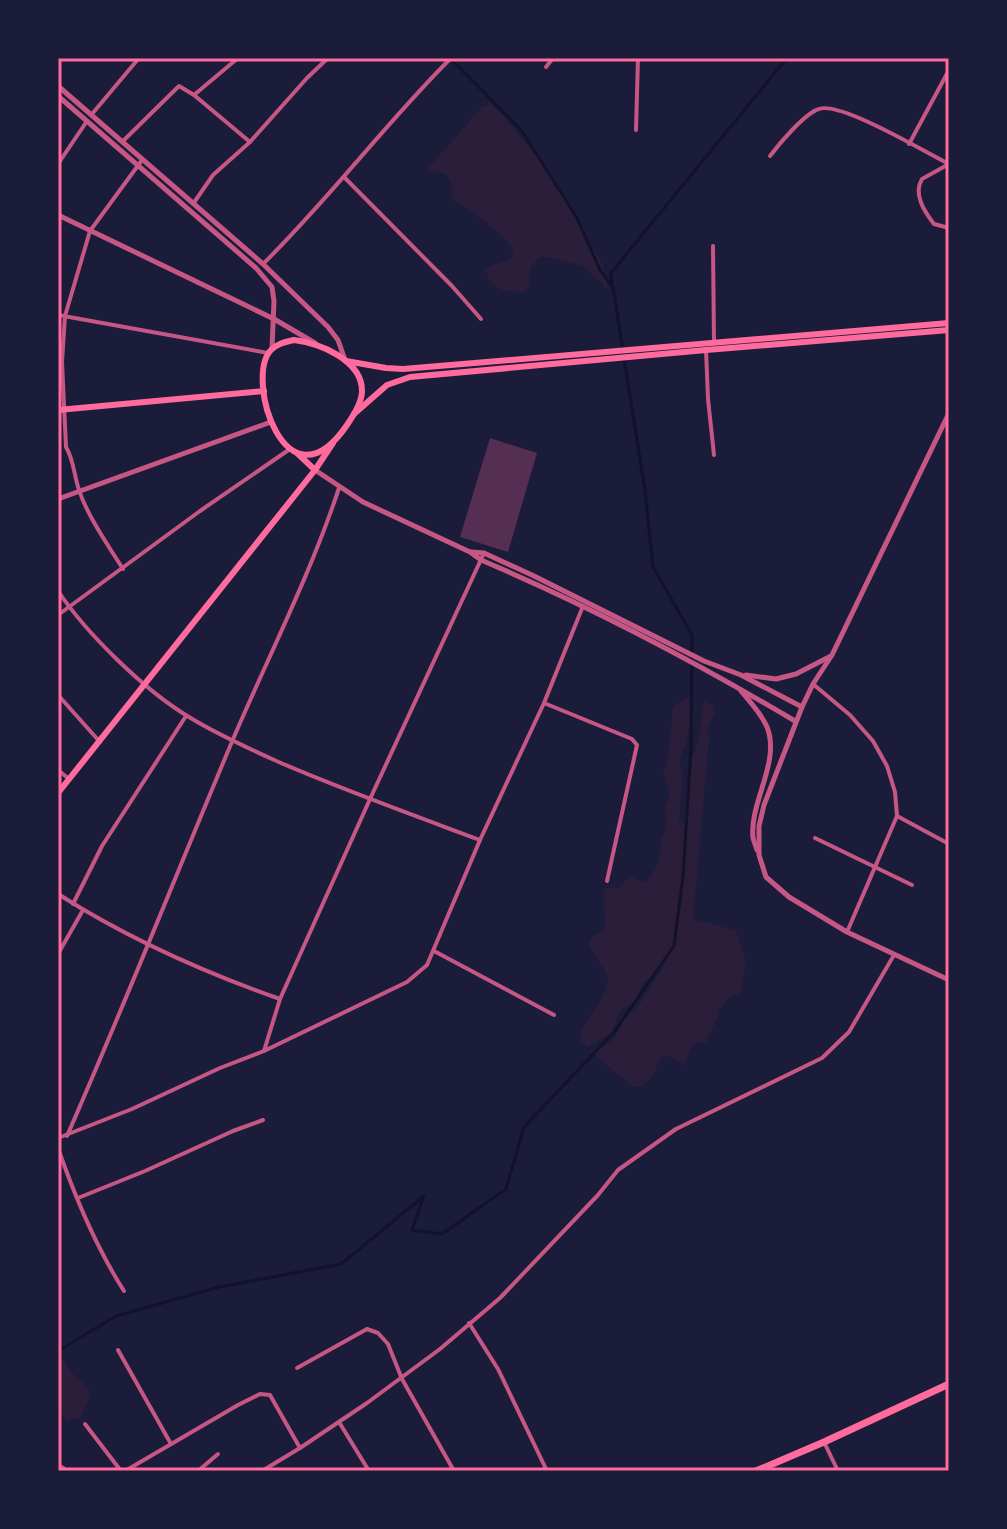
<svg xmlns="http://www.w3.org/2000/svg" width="1007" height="1529" viewBox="0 0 1007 1529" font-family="'Roboto Condensed',sans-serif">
	<rect width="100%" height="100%" fill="#1b1b3a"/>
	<g fill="#2a1e3b">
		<path d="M 491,104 L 498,110 L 556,180 L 578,225 L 602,263 L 608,289 L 585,267 L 550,257 L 540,257 C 530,267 527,272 530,286 L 523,292 C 503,291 493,291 485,270 C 492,263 505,263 514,257 L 510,244 L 479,216 L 452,199 L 451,182 L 446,174 L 434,171 L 430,173 L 427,169 L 482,107 Z"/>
		<path d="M 688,697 L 692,698 C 693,718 688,742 679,760 L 683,777 L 679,821 L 690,828 L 686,820 L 685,805 L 690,788 L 689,765 L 698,743 L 704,701 L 713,705 L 715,714 L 708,726 L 709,739 L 693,919 L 736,930 L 746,963 L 740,994 L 732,995 L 719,1009 C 719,1023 709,1028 707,1042 L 698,1042 L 691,1047 L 685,1065 L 670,1056 L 661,1058 L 653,1075 L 640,1087 L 632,1086 L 590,1051 C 612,1043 617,1041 622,1018 L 637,1008 L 666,964 L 643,983 L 635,1000 L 619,1012 L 612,1033 L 588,1047 L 581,1041 L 580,1032 L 603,996 L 609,978 L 588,944 L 592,936 L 601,932 L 606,925 L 603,894 L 605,888 L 619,888 L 629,876 L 646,883 L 656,868 L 661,849 L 661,839 L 666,827 L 665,807 L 670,795 L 663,772 L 668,758 L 673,707 Z"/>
		<polygon points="63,1359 73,1374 88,1388 90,1396 81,1417 67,1421 62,1414 58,1413 58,1361"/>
	</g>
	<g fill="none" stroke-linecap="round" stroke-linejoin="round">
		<g stroke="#12122b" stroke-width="3">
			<polyline points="450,58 522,131 577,218 600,270 613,287 623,351"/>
			<polyline points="612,283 611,273 787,58"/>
			<polyline points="58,1351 116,1316 219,1287 341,1264 424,1196 412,1230 442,1234 506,1189 524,1127 615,1031 674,946 683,876 691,750 692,635 653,567 645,491 624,358"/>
		</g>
	</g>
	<polygon fill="#542f53" points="490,438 537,453 508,552 460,537"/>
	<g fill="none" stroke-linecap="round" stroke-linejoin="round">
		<g stroke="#c65784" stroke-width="4">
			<polyline points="546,67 553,58"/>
			<polyline points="194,95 238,58"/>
			<polyline points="92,114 139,58"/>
			<polyline points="636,130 638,58"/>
			<polyline points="123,141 179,86 194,95 250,142"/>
			<polyline points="909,144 949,70"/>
			<path d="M 770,156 C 779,144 805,113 819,109 C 840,101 925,152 949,164"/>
			<polyline points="58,164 87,121"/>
			<path d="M 949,164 L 922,179 C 913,194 924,211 934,224 L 949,228"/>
			<polyline points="344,177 452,286 481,319"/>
			<polyline points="193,204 213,175 250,142 307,78 328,58"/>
			<polyline points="713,246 714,343"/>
			<path d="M 263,264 C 329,199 385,124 451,58"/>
			<polyline points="58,315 268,353"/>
			<polyline points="706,350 708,399 714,455"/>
			<path d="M 123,569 C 109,547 87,515 79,490 C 74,476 74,460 66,447 L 62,362 L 65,316 L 90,231 L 142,160"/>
			<path d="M 58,591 C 87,634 144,690 189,717 C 218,735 250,749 281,763 C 346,791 413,815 480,840"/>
			<polyline points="58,615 200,511 290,449"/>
			<polyline points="813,684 850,715 873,741 887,766 895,792 897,816 847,932"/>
			<polyline points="58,695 100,742"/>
			<polyline points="544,703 632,739 637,745 607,881"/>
			<polyline points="58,770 69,779"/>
			<polyline points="897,816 949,844"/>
			<polyline points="815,838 912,885"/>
			<path d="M 58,894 C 127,938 203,972 280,999"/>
			<polyline points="73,904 102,846 186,716"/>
			<polyline points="434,951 554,1015"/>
			<polyline points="58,954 83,910"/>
			<polyline points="264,1051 280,999 370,799 484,553"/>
			<path d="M 67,1136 C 124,1006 176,875 231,744 C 267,659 310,576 339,488"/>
			<polyline points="58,1138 132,1109 220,1068 264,1051 407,982 427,965 480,840 544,703 583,606"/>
			<path d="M 58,1148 C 75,1197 96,1247 124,1291"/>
			<polyline points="78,1198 145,1171 233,1131 263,1120"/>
			<polyline points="469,1323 498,1369 547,1471"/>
			<polyline points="118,1350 171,1444"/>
			<polyline points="297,1368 367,1329 378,1333 388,1344 402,1379 454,1471"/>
			<polyline points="339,1422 369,1471"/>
			<polyline points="85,1424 121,1471"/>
			<polyline points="824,1442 838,1471"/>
			<polyline points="62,1467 67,1471"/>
			<polyline points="125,1471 238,1405 260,1394 270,1395 300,1448"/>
			<polyline points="198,1471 218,1454"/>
			<polyline points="262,1471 300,1448 367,1403 440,1349 500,1298 598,1195 618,1170 676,1129 822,1058 849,1032 894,955"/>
		</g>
		<g stroke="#c65784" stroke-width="5">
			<polyline points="58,86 263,264 328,327 338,340 345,360"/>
			<polyline points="58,96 256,268 272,287 274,301 272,348"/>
			<polyline points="58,215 274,319 315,343"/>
			<polyline points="949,413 832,655 813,684 802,707 764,805 759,826 759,855 766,877 789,897 847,932 949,980"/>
			<path d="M 315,470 L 363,502 L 470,552 L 481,560 C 589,606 694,661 795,721"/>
			<polyline points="58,499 271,422"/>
			<polyline points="471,552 484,553 532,575 704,661 741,675 802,707"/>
			<polyline points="746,675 776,679 796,674 831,656"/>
			<path d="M 741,691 C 750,702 761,713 767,727 C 781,762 749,803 753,838 C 754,842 756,846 757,850"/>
		</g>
		<g stroke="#ff6b9d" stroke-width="6">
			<path d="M 294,340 C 319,343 363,360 362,392 C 361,404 353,416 347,425 C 286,514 244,378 271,350 C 278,343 286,342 294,340 Z"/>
			<polyline points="346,361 386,368 403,369 949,323"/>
			<polyline points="58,410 264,391"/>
			<polyline points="354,414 387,385 410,377 706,350 949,330"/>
			<polyline points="297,453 315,470"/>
			<polyline points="58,793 315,470 333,443"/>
		</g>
		<polyline stroke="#ff6b9d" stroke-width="7" points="756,1471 824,1442 949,1384"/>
	</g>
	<rect width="1007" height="1529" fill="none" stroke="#1b1b3a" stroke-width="120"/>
	<rect x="60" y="60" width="887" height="1409" fill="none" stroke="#ff6b9d" stroke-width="3"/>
</svg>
